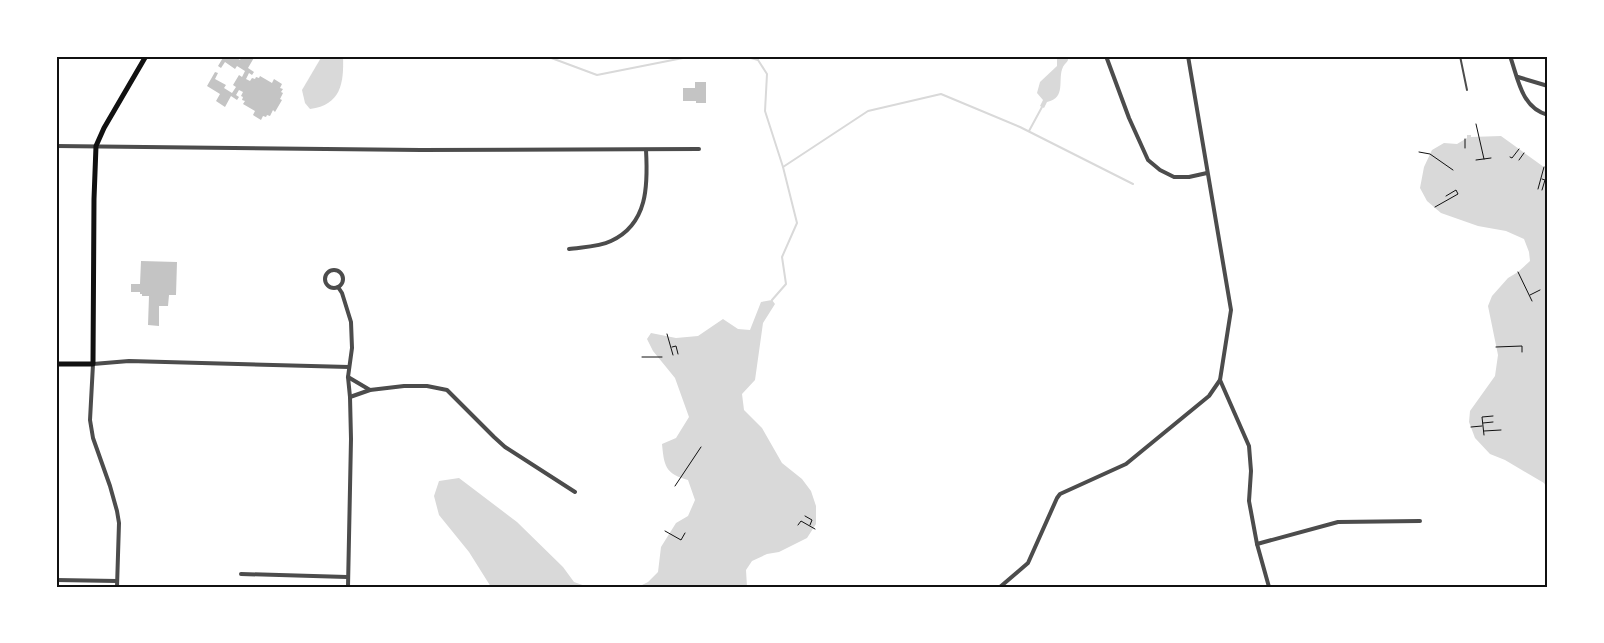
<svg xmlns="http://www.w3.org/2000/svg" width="1604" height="643" viewBox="0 0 1604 643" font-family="'Space Grotesk',sans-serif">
	<rect width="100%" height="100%" fill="#fff"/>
	<g fill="#d9d9d9">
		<path d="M 322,56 L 343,56 C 344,83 341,105 310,109 L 305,103 L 302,90 Z"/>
		<path d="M 1057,56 L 1068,56 L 1068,60 C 1068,61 1063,66 1063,67 C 1057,79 1067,98 1047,102 L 1044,108 L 1040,106 L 1043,100 L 1037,93 L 1040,82 L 1057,66 Z"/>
		<polygon points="1467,135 1471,135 1471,137 1501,136 1548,170 1548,490 1544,483 1505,460 1490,454 1475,438 1469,422 1470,411 1495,376 1498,355 1488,306 1492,296 1508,278 1518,272 1530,261 1529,252 1524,239 1506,231 1478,226 1441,213 1427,201 1420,188 1424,167 1432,150 1444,143 1457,144 1467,138"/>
		<path d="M 772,300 L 775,304 L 763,323 L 755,380 L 742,394 L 744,410 L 762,428 L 782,463 L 802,479 L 811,491 L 816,506 L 816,524 L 807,538 L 779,552 L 767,554 L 752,561 L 746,570 L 747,587 L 638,587 L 648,582 L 658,572 L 661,547 L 676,523 L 688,516 L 695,500 L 688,480 C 665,474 664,465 662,444 L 676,438 L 689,417 L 675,378 L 653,351 L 647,339 L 651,333 L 676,338 L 698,336 L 723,319 L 738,329 L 750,330 L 761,302 Z"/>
		<polygon points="459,478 517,522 563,567 574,582 588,587 491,587 469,552 439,515 434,496 439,481"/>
	</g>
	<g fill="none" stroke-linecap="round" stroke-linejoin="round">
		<g stroke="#d9d9d9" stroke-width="2">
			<polyline points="546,56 597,75 693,56"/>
			<polyline points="744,56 758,60"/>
			<polyline points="758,56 758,60 767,74 765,111 783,167 797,223 782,257 786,284 772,300"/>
			<polyline points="1029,131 1042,107"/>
			<polyline points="783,167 868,111 941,94 1020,127 1133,184"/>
		</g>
	</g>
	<g fill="#c4c4c4">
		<polygon points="224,56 234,56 240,60 242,56 255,56 248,68 254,72 252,75 249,73 246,79 250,81 252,78 255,79 256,77 259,78 260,76 272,83 274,79 282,84 280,88 283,89 281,92 283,93 280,99 282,100 275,112 273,110 270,116 267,115 266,117 263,116 261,120 253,115 255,111 243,104 245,101 242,100 243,97 241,96 243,92 239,90 236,95 239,97 237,100 231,96 225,107 216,101 220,94 207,86 215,72 218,73 215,79 226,85 224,88 232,93 236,87 233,85 239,75 242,77 245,71 237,66 235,69 225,62 221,68 218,66"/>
		<polygon points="695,82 706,82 706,103 696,103 696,101 683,101 683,88 695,88"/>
		<polygon points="141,261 177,262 176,295 169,295 168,306 159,306 159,326 148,325 149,296 142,296 142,294 140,294 140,292 131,292 131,284 140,284"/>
	</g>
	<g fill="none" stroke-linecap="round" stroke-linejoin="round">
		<g stroke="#111" stroke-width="1">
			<polyline points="1476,124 1484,159"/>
			<polyline points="1465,139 1465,148"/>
			<polyline points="1419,152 1430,154 1453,170"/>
			<polyline points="1510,157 1512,158 1519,149"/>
			<polyline points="1476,160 1491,158"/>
			<polyline points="1519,160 1524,153"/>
			<polyline points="1542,179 1545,180 1542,190"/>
			<polyline points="1538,189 1544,167"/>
			<polyline points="1435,207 1458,194 1456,190 1446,196"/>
			<polyline points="1518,272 1532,301"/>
			<polyline points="1530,295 1540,290"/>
			<polyline points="667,334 673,355"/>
			<polyline points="672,347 676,346 678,354"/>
			<polyline points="1496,347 1522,346 1522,352"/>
			<polyline points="642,357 662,357"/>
			<polyline points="1483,423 1493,422"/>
			<polyline points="1471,427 1482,426"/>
			<polyline points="1484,431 1501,430"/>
			<polyline points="1484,435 1482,417 1493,416"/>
			<polyline points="675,486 701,447"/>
			<polyline points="805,516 812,520 810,525"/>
			<polyline points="798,525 801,521 815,529"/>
			<polyline points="665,531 681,540 685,533"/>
		</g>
		<polyline stroke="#4c4c4c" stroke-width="2" points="1460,56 1467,90"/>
		<g stroke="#4c4c4c" stroke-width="4">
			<polyline points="1106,56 1129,118 1148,160 1160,170 1174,177 1189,177 1207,173"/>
			<polyline points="1188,56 1231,310 1220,380 1249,446 1251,471 1249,501 1257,544 1269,587"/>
			<path d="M 1510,56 C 1518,78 1521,108 1548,115"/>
			<polyline points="1518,77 1548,86"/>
			<polyline points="56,146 421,150 699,149"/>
			<path d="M 569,249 C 582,247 599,247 611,241 C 648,224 648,185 646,150"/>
			<circle cx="334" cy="279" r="9"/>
			<polyline points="338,287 342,293 351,322 352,348 348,377 350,397 351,439 348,587"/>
			<polyline points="348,377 370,390 404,386 427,386 447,390 494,437 505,447 575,492"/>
			<polyline points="350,397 370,390"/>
			<polyline points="1257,544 1338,522 1420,521"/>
			<polyline points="241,574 347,577"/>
			<polyline points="56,580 117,581"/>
			<polyline points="117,587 119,523 117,511 110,486 93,438 90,420 93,364 129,361 349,367"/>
			<polyline points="1000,587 1028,563 1057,498 1060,494 1126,464 1209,396 1220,380"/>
		</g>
		<polyline stroke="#111" stroke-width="5" points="56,364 93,364 94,199 96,146 104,128 146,56"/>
	</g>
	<rect width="1604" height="643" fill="none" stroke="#ffffff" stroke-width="115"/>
	<rect x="58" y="58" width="1488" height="528" fill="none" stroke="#111" stroke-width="2"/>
</svg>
